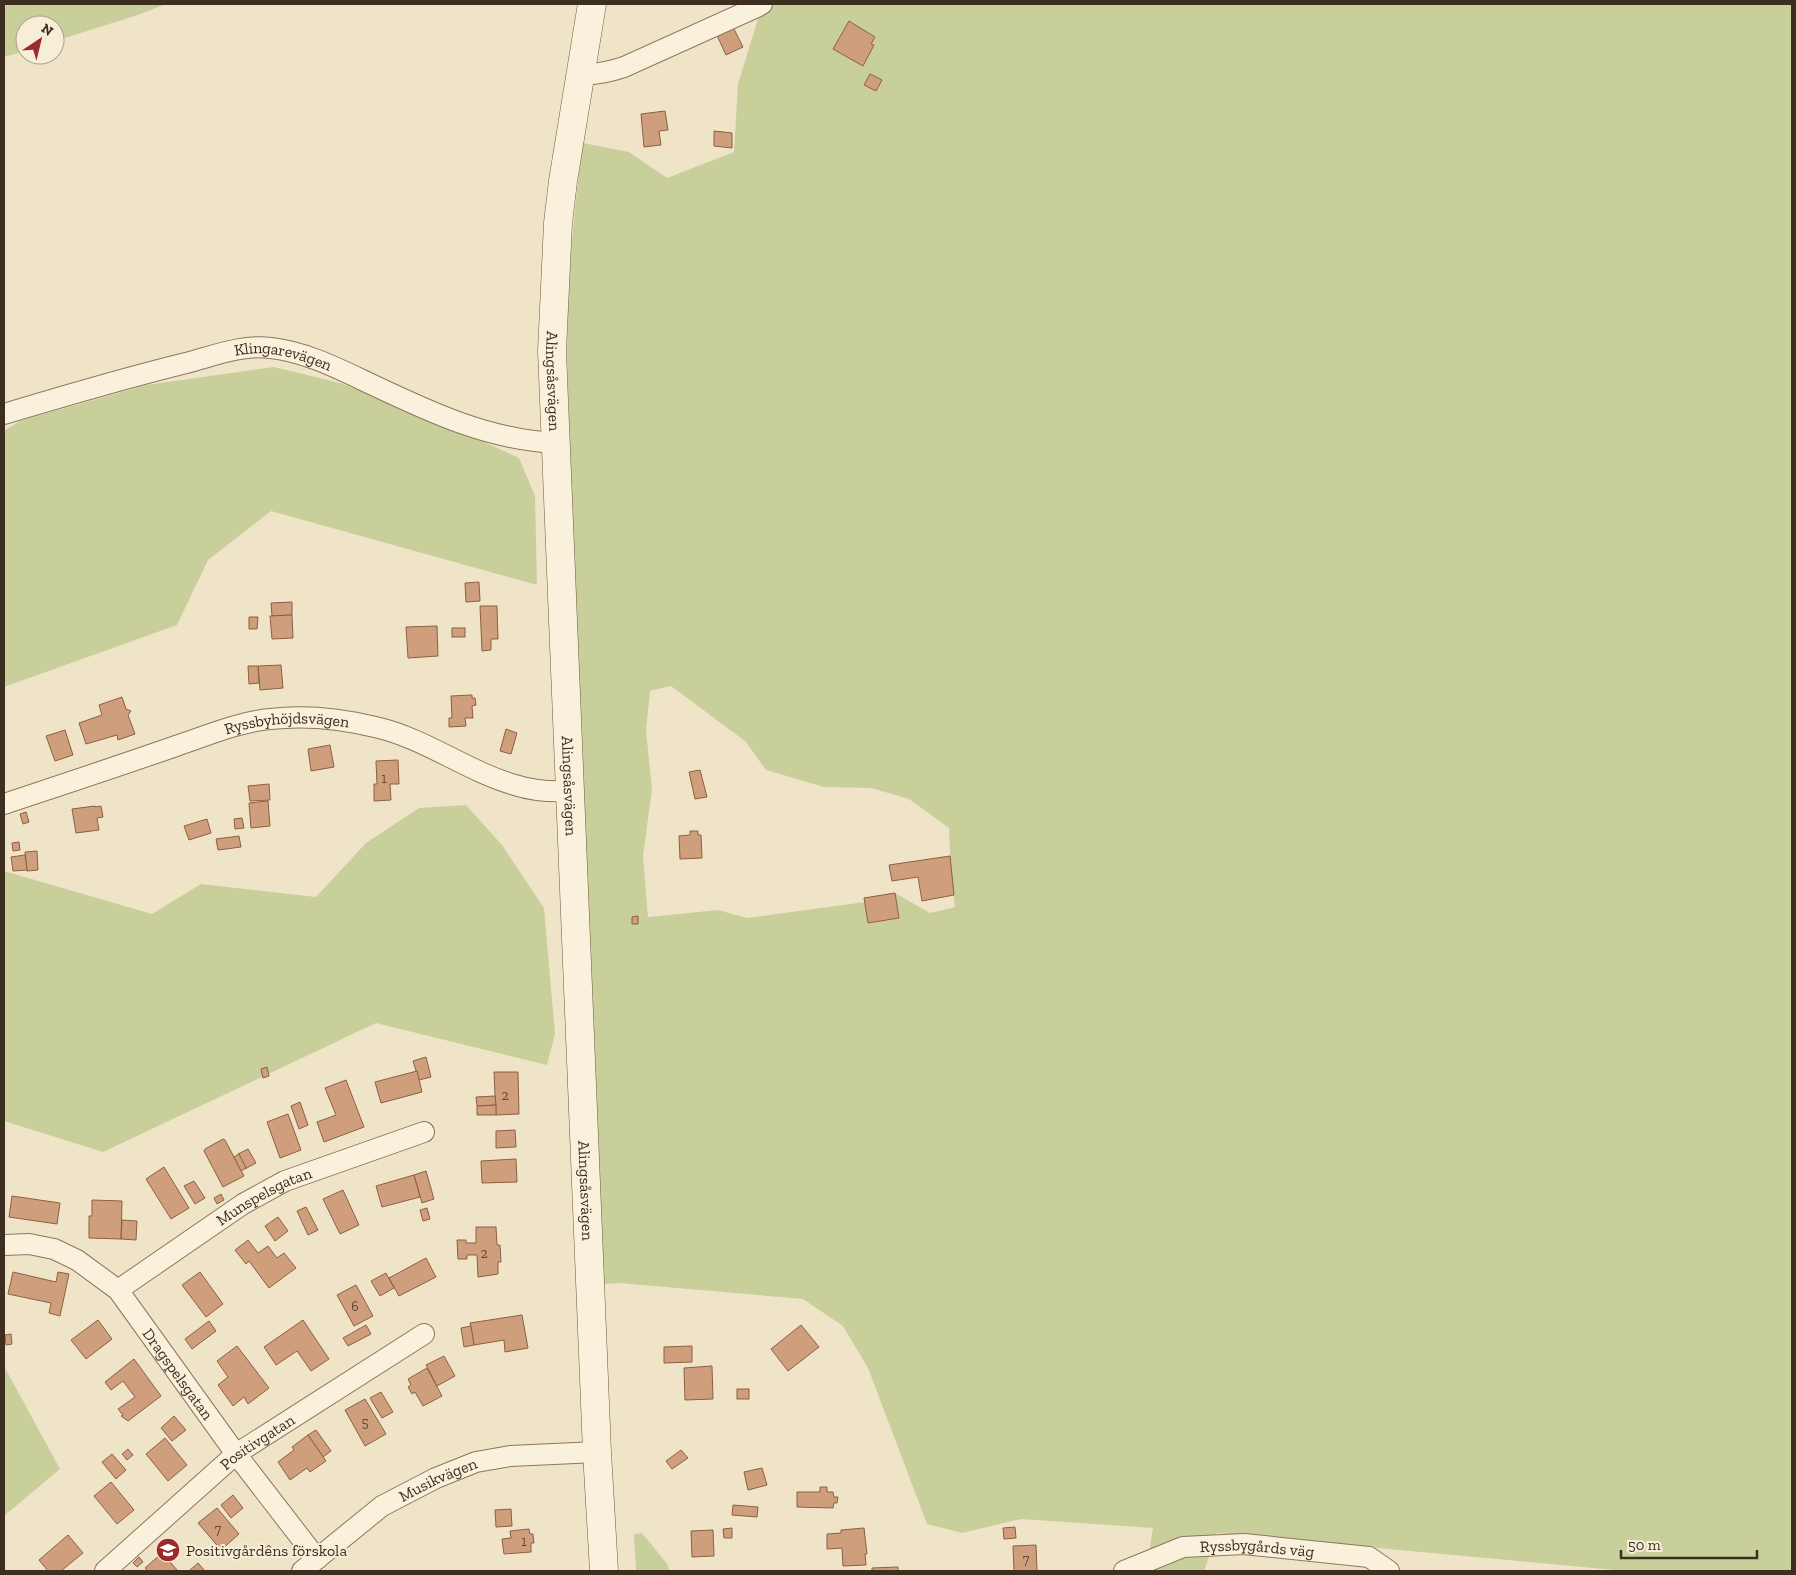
<svg xmlns="http://www.w3.org/2000/svg" width="1796" height="1575" viewBox="0 0 1796 1575" font-family="'Zilla Slab',serif">
	<rect width="100%" height="100%" fill="#f0e4c8"/>
	<g fill="#c9cf9b" fill-rule="evenodd">
		<polygon points="4,4 166,4 138,15 55,41 55,25 25,25 25,51 4,57"/>
		<path d="M 769,4 L 1792,4 L 1792,1571 L 1625,1571 L 1217,1533 L 1204,1571 L 1146,1571 L 1153,1528 L 1021,1519 L 962,1533 L 927,1524 L 868,1368 L 843,1326 L 803,1299 L 619,1283 L 603,1284 L 581,790 L 567,358 C 567,286 573,215 583,143 L 629,152 L 667,178 L 734,152 L 738,84 L 761,9 ZM 671,686 L 745,741 L 766,770 L 824,787 L 871,788 L 909,799 L 949,828 L 950,856 L 955,907 L 930,913 L 895,893 L 899,918 L 868,923 L 865,902 L 747,918 L 718,910 L 648,917 L 643,856 L 652,789 L 646,730 L 650,691 Z"/>
		<polygon points="274,367 340,383 445,424 519,458 535,496 537,585 271,511 208,560 177,625 4,687 4,431 20,421 146,385"/>
		<polygon points="466,805 502,845 544,908 555,1034 547,1065 376,1023 103,1152 4,1121 4,871 152,914 201,884 316,897 366,843 419,808"/>
		<polygon points="4,1366 60,1469 4,1516"/>
		<polygon points="642,1533 668,1565 669,1571 636,1571 634,1534"/>
	</g>
	<g fill="#cf9f7d" stroke="#8d5f41">
		<polygon points="849,21 875,37 871,44 874,45 863,66 833,49"/>
		<polygon points="731,23 743,47 726,55 715,31"/>
		<polygon points="870,74 882,80 876,91 864,85"/>
		<polygon points="665,111 668,130 659,131 661,145 644,147 641,114"/>
		<polygon points="714,131 732,133 732,148 714,146"/>
		<polygon points="479,582 480,601 466,602 465,583"/>
		<polygon points="292,602 292,615 272,616 271,603"/>
		<polygon points="480,606 497,606 498,639 491,639 491,650 482,651"/>
		<polygon points="292,615 293,638 272,639 270,616"/>
		<polygon points="249,617 258,617 257,629 249,629"/>
		<polygon points="437,626 438,656 408,658 406,627"/>
		<rect x="452" y="628" width="13" height="9"/>
		<polygon points="281,665 283,688 260,690 258,666"/>
		<polygon points="248,666 258,666 259,683 249,684"/>
		<polygon points="472,695 472,698 475,698 476,705 472,706 473,718 465,718 466,726 449,727 449,718 452,718 451,696"/>
		<polygon points="122,697 126,709 131,711 128,715 135,734 118,740 117,735 86,744 79,723 102,715 99,705"/>
		<polygon points="506,729 517,733 511,754 500,751"/>
		<polygon points="65,730 73,755 55,761 46,736"/>
		<polygon points="330,745 334,767 311,771 308,749"/>
		<polygon points="398,760 399,784 390,784 391,800 374,801 374,784 377,784 376,761"/>
		<polygon points="700,770 707,797 695,799 689,772"/>
		<polygon points="269,784 270,800 250,801 248,786"/>
		<polygon points="268,801 270,826 251,828 249,803"/>
		<polygon points="95,806 95,807 101,806 103,817 97,818 99,830 76,833 72,809"/>
		<polygon points="26,812 29,822 23,824 20,814"/>
		<polygon points="242,818 244,828 235,829 234,819"/>
		<polygon points="207,819 211,833 189,840 184,826"/>
		<polygon points="690,831 698,831 698,835 701,835 702,858 680,859 679,836 690,835"/>
		<polygon points="239,836 241,847 218,850 216,839"/>
		<polygon points="19,842 20,850 13,851 12,843"/>
		<polygon points="37,851 38,870 27,871 25,852"/>
		<polygon points="25,855 27,870 13,871 11,857"/>
		<polygon points="950,856 954,895 922,901 918,877 892,881 889,865"/>
		<polygon points="895,893 899,918 868,923 864,898"/>
		<polygon points="638,916 638,924 632,924 632,917"/>
		<polygon points="426,1057 431,1077 419,1080 413,1061"/>
		<polygon points="267,1067 269,1076 263,1078 261,1069"/>
		<polygon points="417,1071 422,1092 381,1103 375,1082"/>
		<polygon points="494,1072 518,1072 519,1114 496,1115"/>
		<polygon points="346,1080 364,1127 324,1142 317,1122 336,1115 325,1088"/>
		<polygon points="495,1096 496,1105 477,1106 476,1097"/>
		<polygon points="300,1102 308,1125 299,1129 291,1106"/>
		<polygon points="496,1105 496,1115 477,1115 477,1106"/>
		<polygon points="288,1114 301,1150 280,1158 267,1122"/>
		<polygon points="515,1130 516,1147 496,1148 496,1131"/>
		<polygon points="223,1139 225,1140 244,1176 223,1187 204,1151 205,1149"/>
		<polygon points="248,1149 256,1163 245,1169 238,1154"/>
		<polygon points="239,1154 246,1168 241,1171 234,1157"/>
		<polygon points="516,1159 517,1182 482,1183 481,1161"/>
		<polygon points="164,1167 189,1208 171,1219 146,1179"/>
		<polygon points="426,1171 434,1199 422,1203 414,1175"/>
		<polygon points="414,1175 420,1197 382,1207 376,1186"/>
		<polygon points="194,1181 205,1198 195,1204 184,1186"/>
		<polygon points="343,1190 359,1225 340,1234 323,1199"/>
		<polygon points="221,1194 224,1200 217,1204 214,1198"/>
		<polygon points="12,1196 60,1203 57,1224 9,1217"/>
		<polygon points="92,1200 122,1201 121,1239 89,1238 89,1216 92,1216"/>
		<polygon points="306,1207 318,1230 308,1235 297,1211"/>
		<polygon points="427,1208 430,1219 423,1221 420,1210"/>
		<polygon points="278,1217 288,1231 275,1241 265,1226"/>
		<polygon points="122,1220 137,1221 136,1240 121,1239"/>
		<polygon points="476,1227 496,1227 497,1245 500,1245 501,1262 498,1262 498,1274 478,1277 477,1255 467,1255 467,1259 458,1259 457,1240 466,1240 466,1243 476,1243"/>
		<polygon points="248,1240 258,1253 268,1246 277,1258 284,1253 296,1268 269,1288 249,1261 246,1264 235,1250"/>
		<polygon points="426,1258 436,1277 399,1296 389,1278"/>
		<polygon points="13,1272 56,1282 58,1272 69,1274 60,1316 49,1313 51,1303 8,1294"/>
		<polygon points="200,1272 223,1304 206,1317 182,1285"/>
		<polygon points="386,1273 394,1288 380,1296 371,1281"/>
		<polygon points="356,1285 373,1316 354,1326 337,1295"/>
		<polygon points="522,1315 528,1348 505,1352 504,1340 474,1345 470,1323"/>
		<polygon points="98,1320 112,1339 86,1359 71,1340"/>
		<polygon points="303,1320 329,1359 311,1371 297,1351 276,1365 264,1347"/>
		<polygon points="209,1321 216,1331 192,1349 185,1339"/>
		<polygon points="366,1325 371,1334 348,1346 343,1338"/>
		<polygon points="801,1325 819,1347 788,1371 771,1349"/>
		<polygon points="471,1326 474,1345 464,1347 461,1328"/>
		<polygon points="11,1334 12,1344 6,1345 5,1335"/>
		<polygon points="237,1346 269,1388 248,1404 244,1397 233,1406 218,1385 228,1377 217,1361"/>
		<polygon points="692,1346 692,1362 664,1363 664,1347"/>
		<polygon points="444,1356 455,1376 437,1386 426,1365"/>
		<polygon points="134,1359 161,1396 128,1421 121,1416 123,1415 118,1409 135,1397 123,1381 111,1390 105,1382"/>
		<polygon points="712,1366 713,1399 685,1400 684,1368"/>
		<polygon points="427,1368 442,1396 423,1406 415,1392 412,1394 408,1387 411,1385 408,1379"/>
		<rect x="737" y="1389" width="12" height="10"/>
		<polygon points="381,1392 393,1412 382,1418 370,1398"/>
		<polygon points="365,1399 386,1434 365,1446 345,1410"/>
		<polygon points="174,1416 186,1430 172,1441 161,1428"/>
		<polygon points="316,1430 331,1451 323,1457 308,1435"/>
		<polygon points="308,1435 326,1461 310,1472 307,1468 290,1480 278,1462 294,1450 292,1447"/>
		<polygon points="165,1438 187,1465 168,1481 146,1454"/>
		<polygon points="128,1449 133,1455 127,1460 122,1454"/>
		<polygon points="681,1450 688,1458 672,1469 666,1461"/>
		<polygon points="112,1454 126,1470 116,1479 102,1462"/>
		<polygon points="762,1468 767,1485 748,1490 744,1472"/>
		<polygon points="111,1482 134,1510 117,1524 94,1496"/>
		<polygon points="820,1487 827,1487 827,1492 833,1492 834,1497 838,1497 837,1503 834,1503 833,1508 797,1507 797,1492 820,1492"/>
		<polygon points="233,1495 243,1508 231,1518 221,1505"/>
		<polygon points="733,1505 758,1507 757,1517 732,1515"/>
		<polygon points="217,1508 239,1534 221,1550 198,1523"/>
		<polygon points="511,1509 512,1526 496,1527 495,1510"/>
		<polygon points="1015,1527 1016,1538 1004,1539 1003,1528"/>
		<polygon points="732,1528 732,1538 724,1538 723,1529"/>
		<polygon points="864,1528 867,1554 865,1554 866,1565 843,1566 842,1548 827,1549 827,1534 841,1533 841,1530"/>
		<polygon points="529,1529 530,1534 533,1534 534,1543 531,1543 531,1552 504,1554 502,1539 511,1538 510,1531"/>
		<polygon points="713,1530 714,1556 692,1557 691,1531"/>
		<polygon points="68,1535 83,1553 61,1571 48,1571 39,1560"/>
		<polygon points="269,1545 274,1551 267,1556 263,1550"/>
		<polygon points="1036,1545 1037,1571 1014,1571 1013,1546"/>
		<polygon points="162,1553 178,1571 148,1571 145,1568"/>
		<polygon points="139,1557 143,1562 137,1567 133,1563"/>
		<polygon points="198,1563 205,1571 189,1571"/>
		<polygon points="898,1567 898,1571 872,1571 872,1568"/>
	</g>
	<g fill="none" stroke-linecap="round" stroke-linejoin="round">
		<g stroke="#8d765c" stroke-width="22">
			<g id="street">
				<path d="M 582,74 C 597,75 609,72 624,67 L 757,7 L 762,4"/>
				<path id="s1" d="M 4,414 C 64,396 125,378 186,363 C 213,356 243,344 271,348 C 307,352 341,370 373,385 C 432,413 490,440 556,443"/>
				<path id="s2" d="M 4,804 C 61,785 119,766 176,746 C 206,736 238,722 270,719 C 305,715 342,719 375,727 C 425,738 466,771 515,785 C 533,791 552,792 571,791"/>
				<path id="s3" d="M 4,1245 L 29,1244 L 54,1249 L 77,1260 L 118,1290 L 236,1454 L 317,1559"/>
				<path id="s4" d="M 118,1290 L 243,1204 L 285,1181 L 424,1132"/>
				<path id="s5" d="M 105,1571 L 236,1454 L 424,1334"/>
				<path id="s6" d="M 302,1571 L 382,1506 L 436,1478 L 476,1462 L 510,1456 L 597,1452"/>
				<path id="s7" d="M 1124,1571 L 1183,1547 L 1244,1544 L 1369,1557 L 1389,1571"/>
			</g>
		</g>
		<g stroke="#6f573f" stroke-width="29">
			<g id="secondary">
				<path id="s8" d="M 592,4 L 563,181 L 558,223 L 552,351 L 597,1452 L 604,1571"/>
			</g>
		</g>
		<use href="#street" stroke="#faf1dc" stroke-width="20"/>
		<use href="#secondary" stroke="#faf1dc" stroke-width="28"/>
	</g>
	<defs>
		<g id="school-disc" transform="scale(1.25)"><circle r="9.5" fill="#9e2a2b" stroke="#f7eed8"/><path d="M0-5L7-2L0 1L-7-2ZM-4 1L0 2.5L4 1V4Q0 6-4 4Z" fill="#fff"/></g>
	</defs>
	<g fill-rule="evenodd">
		<use href="#school-disc" x="168" y="1550"/>
	</g>
	<g text-anchor="middle" dominant-baseline="central" stroke-width="4" stroke-linejoin="round" paint-order="stroke">
		<g font-size="14" fill="#624a37">
			<text x="384" y="778">1</text>
			<text x="505" y="1095">2</text>
			<text x="484" y="1253">2</text>
			<text x="355" y="1306">6</text>
			<text x="365" y="1422">5</text>
			<text x="218" y="1529">7</text>
			<text x="524" y="1541">1</text>
			<text x="1026" y="1559">7</text>
		</g>
		<g font-size="16" fill="#3d2e20" stroke="#f7eed8">
			<text stroke="none"><textPath href="#s1" startOffset="289">Klingarevägen</textPath></text>
			<text stroke="none"><textPath href="#s8" startOffset="380">Alingsåsvägen</textPath></text>
			<text stroke="none"><textPath href="#s2" startOffset="296">Ryssbyhöjdsvägen</textPath></text>
			<text stroke="none"><textPath href="#s8" startOffset="785">Alingsåsvägen</textPath></text>
			<text stroke="none"><textPath href="#s8" startOffset="1190">Alingsåsvägen</textPath></text>
			<text stroke="none"><textPath href="#s4" startOffset="174">Munspelsgatan</textPath></text>
			<text stroke="none"><textPath href="#s3" startOffset="230">Dragspelsgatan</textPath></text>
			<text stroke="none"><textPath href="#s5" startOffset="200">Positivgatan</textPath></text>
			<text stroke="none"><textPath href="#s6" startOffset="165">Musikvägen</textPath></text>
			<text stroke="none"><textPath href="#s7" startOffset="138">Ryssbygårds väg</textPath></text>
		</g>
		<g font-size="16" fill="#3d2e20" stroke="#f7eed8" text-anchor="start">
			<text x="186" y="1550">Positivgårdens förskola</text>
		</g>
	</g>
	<rect width="1796" height="1575" fill="none" stroke="#3d2e20" stroke-width="10"/>
	<g transform="translate(40 40) rotate(35)"><circle r="24" fill="#f7eed8" stroke="#ada18e"/>
	<path d="M0-4L9 19L0 12L-9 19Z" fill="#9e2a2b"/>
	<text y="-8" font-size="14" font-weight="bold" text-anchor="middle" fill="#3d2e20">N</text>
	</g>
	<path d="M1621 1550v8h136v-8" fill="none" stroke="#3d2e20" stroke-width="2.5"/>
	<text x="1628" y="1550" font-size="15" fill="#3d2e20" stroke="#f7eed8" stroke-width="4" paint-order="stroke">50 m</text>
</svg>
